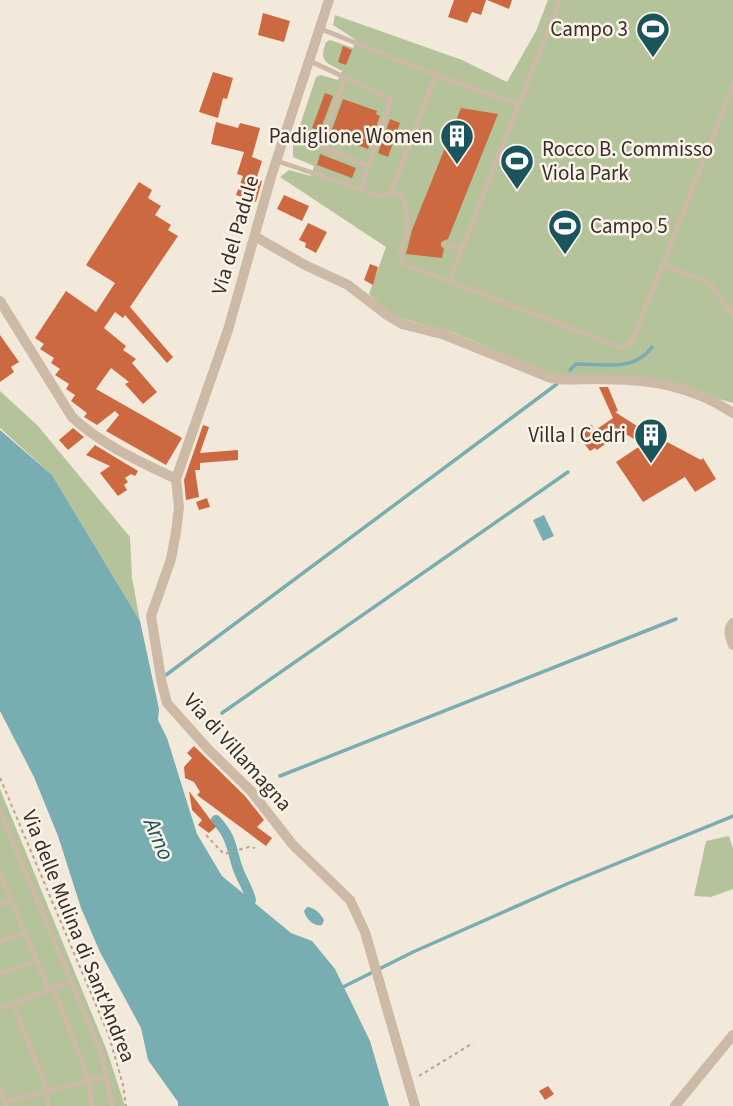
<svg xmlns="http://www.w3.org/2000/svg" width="733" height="1106" viewBox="0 0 733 1106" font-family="'Source Sans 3',sans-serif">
	<rect width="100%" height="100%" fill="#f3e9db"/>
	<g fill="#b4c39a">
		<path d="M 548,0 L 733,0 L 733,403 L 715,398 L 686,385 L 560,375 L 547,372 L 452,332 L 403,319 L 384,308 L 369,294 L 386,247 L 280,177 L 289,170 L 311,176 L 314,166 L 293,157 L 293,146 L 316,77 L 321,75 L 338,80 L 342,71 C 325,62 319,62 326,42 L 330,40 L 353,48 L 356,40 L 333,25 L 335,15 L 462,60 L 507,82 L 536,31 Z"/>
		<polygon points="0,391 38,426 130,537 132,578 140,621 52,475 0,428"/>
		<polygon points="0,789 107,1051 125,1106 0,1106"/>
		<polygon points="729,836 733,849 733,889 711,897 694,896 706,841"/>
	</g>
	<g fill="#78adb2">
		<polygon points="0,430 52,475 140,621 159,709 158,720 167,738 197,834 222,876 291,933 312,941 335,969 370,1041 389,1106 178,1106 178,1102 148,1060 141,1028 100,952 81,908 58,836 34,777 0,711"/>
		<polygon points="544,515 554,536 543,541 533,520"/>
		<path d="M 307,907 C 314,907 321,914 324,920 L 322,925 C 314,927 306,919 304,911 Z"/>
	</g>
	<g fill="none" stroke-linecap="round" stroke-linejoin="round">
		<g stroke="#78adb2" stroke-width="3.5">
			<path d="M 570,370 L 576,364 C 603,364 635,372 652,347"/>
			<polyline points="166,675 557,384"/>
			<polyline points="222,713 568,472"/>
			<polyline points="280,776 676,619"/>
			<polyline points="341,988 413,952 569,883 733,816"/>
		</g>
		<path stroke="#78adb2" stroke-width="10" d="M 216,820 C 233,839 230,846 238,869 C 242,880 248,888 251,900"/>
	</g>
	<g fill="#cd6940">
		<polygon points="454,0 486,0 481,15 472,12 467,23 448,17"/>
		<polygon points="487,0 512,0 509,9"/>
		<polygon points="263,13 290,21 284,42 258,35"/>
		<polygon points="343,46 352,50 346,65 338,62"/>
		<polygon points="213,72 233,78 227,99 223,98 218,118 199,112"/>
		<polygon points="325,93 333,96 320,131 312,128"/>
		<polygon points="343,99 377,111 376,114 380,116 368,149 330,135"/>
		<polygon points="461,108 498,114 448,239 441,242 441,246 444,249 442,258 406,254 412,230"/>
		<polygon points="390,119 400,123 388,157 378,153"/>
		<polygon points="216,122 238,128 240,123 260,128 252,157 262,161 256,180 262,181 256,202 236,195 243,176 237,174 244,152 211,144"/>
		<polygon points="320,154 356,168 352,178 317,165"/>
		<polygon points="139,182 152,190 148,198 161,206 155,215 171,225 168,230 178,236 130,307 173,357 167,363 125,315 123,318 115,312 104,328 126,346 123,350 136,359 132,363 157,392 143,404 125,384 129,382 111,368 96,389 182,438 166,465 106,431 119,415 115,411 97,425 84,417 87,413 71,401 75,395 66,389 69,384 55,375 60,369 51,363 54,358 40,349 44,344 35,338 66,291 96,312 115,283 86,265"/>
		<polygon points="284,195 309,206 302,221 277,209"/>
		<polygon points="308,223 327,232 316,253 305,247 306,243 299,240"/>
		<polygon points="370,264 378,267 373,285 364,280"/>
		<polygon points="0,335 19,362 11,367 14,372 0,382"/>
		<polygon points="599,387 608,387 618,411 615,412 637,426 701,460 703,458 716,479 695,492 685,477 643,502 616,462 643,444 622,432 597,450 595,448 590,451 578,436 586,432 585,426 592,425 594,431 613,418"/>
		<polygon points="203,425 209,427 200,453 238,450 238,460 200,463 200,470 195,470 199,497 186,500 184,480"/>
		<polygon points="73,428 84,437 68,450 59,440"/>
		<polygon points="95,445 138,471 135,476 131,474 125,478 128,482 124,485 127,490 118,496 100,473 110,466 86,455"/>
		<polygon points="207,498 210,507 199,510 196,502"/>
		<polygon points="194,746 245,796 264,820 257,827 272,838 266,846 197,795 200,792 194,782 185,778 184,767 192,758 187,753"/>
		<polygon points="189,791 216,827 209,833 198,825 202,820 192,810"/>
		<polygon points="548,1086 554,1094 545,1100 539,1091"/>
	</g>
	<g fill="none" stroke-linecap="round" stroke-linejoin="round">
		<g stroke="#b8a490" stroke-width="2" stroke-dasharray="3.5 3.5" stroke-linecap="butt">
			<polyline points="0,778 109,1036 123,1085 126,1106"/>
			<polyline points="206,835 224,854 249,847 255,848"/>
			<polyline points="419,1076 473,1043"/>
		</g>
		<g stroke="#ccbaa6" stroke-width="5">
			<path d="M 321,29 L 436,75 L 391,192 L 403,197 C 411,220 407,235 400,256 L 404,264 L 622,348 L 632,342 L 733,86"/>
			<polyline points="310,61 391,99 362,184 364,190 381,197 391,192"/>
			<polyline points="436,75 519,105"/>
			<polyline points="345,78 320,146 367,165"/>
			<polyline points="277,161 364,190"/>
			<polyline points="446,244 462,249"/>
			<polyline points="663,265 706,281 712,286 733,315"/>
			<polyline points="449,282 560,0"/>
			<polyline points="0,812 102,1055 112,1106"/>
			<polyline points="0,873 49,990 0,1008"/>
			<polyline points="0,905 11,900"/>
			<polyline points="0,942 25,932"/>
			<polyline points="0,974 37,960"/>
			<polyline points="53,988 71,981"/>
			<polyline points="49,990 53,988 89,1079 91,1106"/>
			<polyline points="13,1004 47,1090 48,1106"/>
			<polyline points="0,1087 6,1106"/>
			<polyline points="5,1102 105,1077"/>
		</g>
		<g stroke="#ccbaa6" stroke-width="10">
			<polyline points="329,0 271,177 228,330 176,479 179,507 176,532 171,559 151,616 162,684 167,703 208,749 251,791 293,845 350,900 365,932 415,1106"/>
			<path d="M 256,237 L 305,265 L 348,285 L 387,315 L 402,324 L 445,335 L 551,378 C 566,381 580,379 595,379 C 647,379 689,384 733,413"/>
			<path d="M 0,301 L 72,417 C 102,445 139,461 176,479"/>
			<path d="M 733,623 C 727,630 730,637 733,645"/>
			<polyline points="675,1106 733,1035"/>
		</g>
	</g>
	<defs>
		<g id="stadium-pin" transform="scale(1.75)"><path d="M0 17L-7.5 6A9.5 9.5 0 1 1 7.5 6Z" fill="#1a555c" stroke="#fbf3e8"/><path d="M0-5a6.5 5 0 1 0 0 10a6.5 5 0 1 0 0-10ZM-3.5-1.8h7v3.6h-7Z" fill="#fff"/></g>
		<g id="building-pin" transform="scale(1.75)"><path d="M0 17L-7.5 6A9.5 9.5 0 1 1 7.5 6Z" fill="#1a555c" stroke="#fbf3e8"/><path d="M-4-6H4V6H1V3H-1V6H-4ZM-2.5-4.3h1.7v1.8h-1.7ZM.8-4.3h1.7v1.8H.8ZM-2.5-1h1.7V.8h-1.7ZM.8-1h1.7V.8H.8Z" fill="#fff"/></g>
	</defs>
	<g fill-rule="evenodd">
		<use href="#stadium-pin" x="653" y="29"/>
		<use href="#building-pin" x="457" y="136"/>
		<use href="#stadium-pin" x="517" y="161"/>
		<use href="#stadium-pin" x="565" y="226"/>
		<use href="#building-pin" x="651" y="435"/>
	</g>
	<g text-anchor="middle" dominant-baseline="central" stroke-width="5" stroke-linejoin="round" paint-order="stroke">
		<g font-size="21" fill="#382e28" stroke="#fbf3e8" text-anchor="end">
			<text x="628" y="29">Campo 3</text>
			<text x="433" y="136">Padiglione Women</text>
			<text x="542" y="149" text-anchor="start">Rocco B. Commisso<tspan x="542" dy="24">Viola Park</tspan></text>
			<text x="590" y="226" text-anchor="start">Campo 5</text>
			<text x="626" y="435">Villa I Cedri</text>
		</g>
		<g font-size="21" fill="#382e28" stroke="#fbf3e8">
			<text transform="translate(235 235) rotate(-74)">Via del Padule</text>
			<text transform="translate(238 752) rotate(48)">Via di Villamagna</text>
			<text transform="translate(79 936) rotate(68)">Via delle Mulina di Sant'Andrea</text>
		</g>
		<g font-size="23" font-style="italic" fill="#1a555c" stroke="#fbf3e8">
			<text transform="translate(159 839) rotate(67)">Arno</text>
		</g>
	</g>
</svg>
